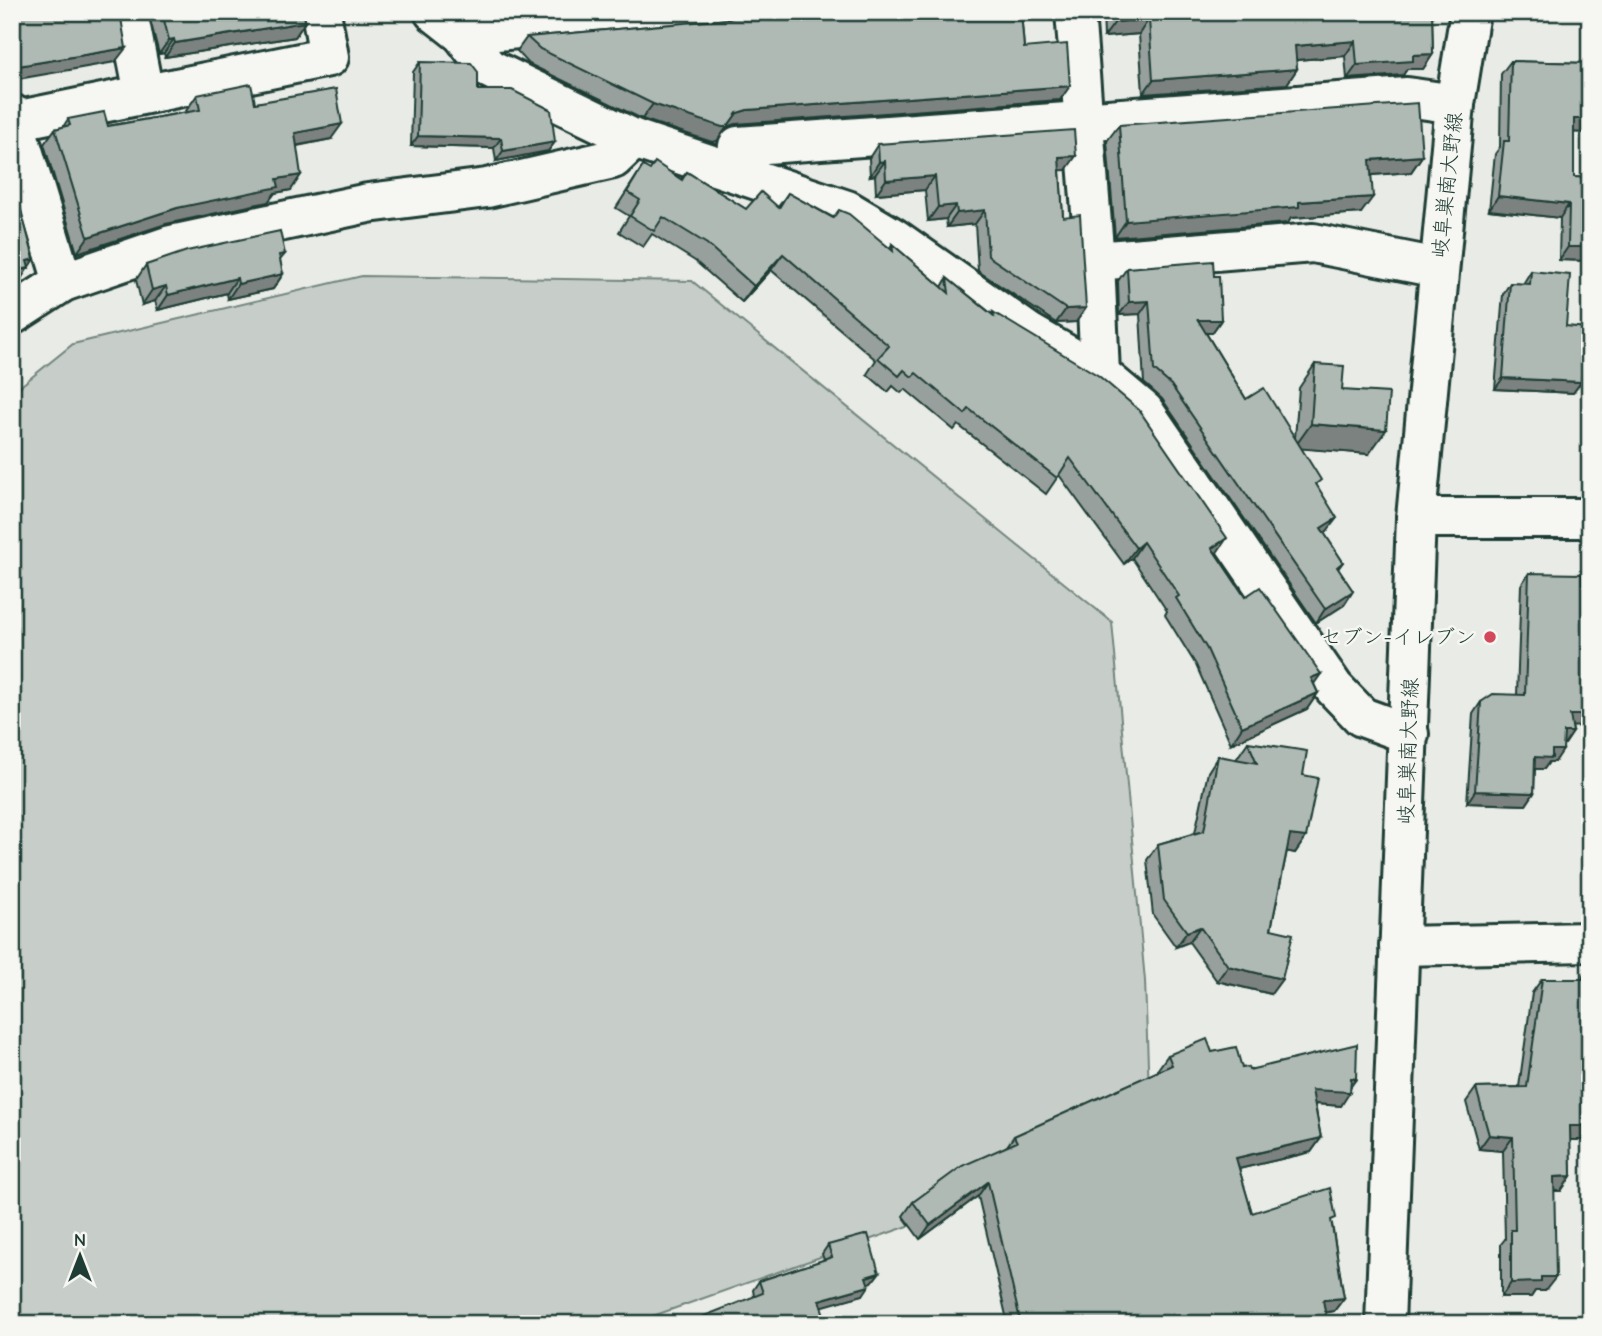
<svg xmlns="http://www.w3.org/2000/svg" width="1602" height="1336" viewBox="0 0 1602 1336" font-family="'Comic Neue','Klee One',sans-serif">
	<rect width="100%" height="100%" fill="#e9ebe7"/>
	<filter id="ink" filterUnits="userSpaceOnUse"><feTurbulence type="fractalNoise" baseFrequency=".0143" numOctaves="2"/><feDisplacementMap in="SourceGraphic" scale="14" xChannelSelector="R" yChannelSelector="G"/><feConvolveMatrix kernelMatrix="1 2 1 2 8 2 1 2 1" color-interpolation-filters="sRGB"/></filter>
	<g filter="url(#ink)">
		<polygon fill="#c7cec9" stroke="#73867e" stroke-width="2" points="362,276 692,281 1112,622 1145,981 1149,1093 931,1218 653,1316 655,1324 12,1324 12,393 73,344"/>
		<g fill="none" stroke-linecap="round" stroke-linejoin="round">
			<g stroke="#1f3d34" stroke-width="44">
				<g id="minor">
					<polyline points="128,12 144,94"/>
					<polyline points="434,12 462,34 488,68 634,139 847,210 894,238 1029,333 1100,374 1144,411 1334,688 1362,717 1409,734"/>
					<polyline points="1075,12 1095,261 1100,374"/>
					<polyline points="462,34 716,12"/>
					<polyline points="12,114 63,282"/>
					<polyline points="14,121 329,57 321,12"/>
					<polyline points="734,170 738,146 1407,97 1455,104"/>
					<polyline points="1095,261 1313,243 1438,268"/>
					<polyline points="12,315 63,282 171,245 368,203 487,188 613,159 634,139"/>
					<polyline points="1416,518 1590,518"/>
					<polyline points="1399,946 1590,942"/>
				</g>
			</g>
			<g stroke="#1f3d34" stroke-width="44">
				<polyline id="major" points="1385,1324 1416,518 1455,104 1470,12"/>
			</g>
			<use href="#minor" stroke="#f6f6f2" stroke-width="38"/>
			<use href="#major" stroke="#f6f6f2" stroke-width="38"/>
		</g>
		<g fill="#97a09c" stroke="#1f3d34" stroke-width="2">
			<polygon points="148,12 304,12 305,22 295,37 165,57 164,53 159,54"/>
			<polygon points="737,12 1021,12 1024,48 1060,100 736,124 727,127 717,141 712,142 642,119 529,64 517,51 527,37 729,19 737,16"/>
			<polygon points="1103,12 1432,12 1433,54 1423,69 1407,69 1403,75 1347,79 1345,56 1296,60 1297,69 1287,84 1143,94 1139,34 1104,37"/>
			<polygon points="1511,61 1590,63 1590,130 1588,133 1574,132 1574,177 1590,178 1590,261 1559,260 1560,218 1489,210 1495,154 1500,147 1501,74"/>
			<polygon points="420,62 478,90 555,142 548,151 496,161 494,148 411,146 413,72"/>
			<polygon points="197,95 255,103 331,139 297,146 291,190 275,193 268,202 166,224 77,253 44,144 55,129 63,127 68,119 108,126 187,112 186,111"/>
			<polygon points="1119,125 1422,156 1411,172 1371,175 1361,213 1291,218 1288,223 1115,237 1107,141"/>
			<polygon points="878,144 1066,170 1060,170 1063,217 1086,308 1076,322 1056,323 978,271 975,224 947,227 946,219 928,221 925,190 876,194 875,175 870,176 869,158"/>
			<polygon points="643,166 649,170 681,179 687,172 746,209 778,207 788,193 890,248 892,244 942,287 947,278 992,314 993,312 1216,554 1245,597 1314,684 1318,693 1307,709 1231,744 1196,665 1165,615 1167,611 1132,558 1124,564 1059,475 1046,494 958,425 954,430 905,389 901,393 893,386 888,392 867,374 876,360 771,270 742,302 695,261 652,234 643,247 619,232 629,216 616,208"/>
			<polygon points="285,254 280,260 283,274 273,289 228,299 227,293 158,310 155,301 142,305 136,280 146,265"/>
			<polygon points="1127,268 1214,276 1221,320 1212,333 1206,333 1246,399 1295,438 1299,388 1315,364 1342,390 1369,454 1301,448 1317,486 1327,531 1324,533 1343,562 1338,569 1353,591 1344,605 1316,623 1162,399 1144,383 1140,314 1119,315 1118,281"/>
			<polygon points="1531,271 1566,326 1581,382 1573,393 1495,389 1503,294 1510,283 1523,284"/>
			<polygon points="1529,573 1582,585 1590,646 1590,726 1572,726 1573,732 1565,744 1563,744 1555,762 1549,762 1544,769 1535,769 1534,793 1526,805 1467,803 1473,714 1481,702 1517,695 1521,585"/>
			<polygon points="1248,742 1303,775 1306,837 1295,853 1287,851 1271,929 1271,994 1217,981 1189,942 1176,947 1153,915 1147,860 1158,844 1195,833 1208,772 1218,756 1238,760 1237,758"/>
			<polygon points="1590,966 1590,1140 1570,1140 1571,1176 1561,1191 1554,1191 1545,1291 1535,1291 1531,1297 1501,1297 1501,1244 1505,1239 1503,1151 1479,1149 1466,1102 1476,1088 1519,1087 1532,993 1542,979 1583,979 1583,976"/>
			<polygon points="1212,1052 1242,1068 1356,1079 1350,1087 1341,1106 1315,1104 1321,1138 1311,1152 1239,1169 1252,1213 1332,1224 1344,1298 1334,1311 1325,1313 1326,1324 1008,1324 978,1196 920,1239 903,1216 913,1202 1007,1146 1014,1136 1159,1071 1158,1069 1168,1055"/>
			<polygon points="828,1245 879,1273 872,1282 868,1283 863,1295 821,1306 754,1296 753,1290 759,1281 824,1260 822,1254"/>
		</g>
		<g fill="#7b827f" stroke="#1f3d34" stroke-width="2">
			<polygon points="1149,19 1139,34 1104,37 1115,22"/>
			<polygon points="305,22 295,37 165,57 175,43"/>
			<polygon points="174,39 164,53 159,54 169,40"/>
			<polygon points="1355,41 1345,56 1284,61 1295,46"/>
			<polygon points="126,48 115,62 12,80 12,67"/>
			<polygon points="1433,54 1423,69 1407,69 1403,75 1347,79 1357,65 1413,55"/>
			<polygon points="1297,69 1287,84 1143,94 1153,80"/>
			<polygon points="1070,86 1060,100 736,124 727,127 737,113 747,110"/>
			<polygon points="653,104 727,127 717,141 712,142 642,119"/>
			<polygon points="1574,119 1590,119 1590,130 1588,133 1565,132"/>
			<polygon points="342,124 331,139 284,148 295,133"/>
			<polygon points="418,136 501,138 494,148 411,146"/>
			<polygon points="555,142 548,151 496,161 503,151"/>
			<polygon points="1076,156 1066,170 1049,171 1059,157"/>
			<polygon points="1422,156 1411,172 1359,176 1370,160"/>
			<polygon points="885,161 875,175 870,176 879,162"/>
			<polygon points="301,175 291,190 275,193 268,202 166,224 77,253 88,237 177,208 277,179"/>
			<polygon points="935,176 925,190 876,194 886,180"/>
			<polygon points="1498,196 1569,204 1560,218 1489,210"/>
			<polygon points="1373,197 1361,213 1291,218 1288,223 1115,237 1126,221 1299,202"/>
			<polygon points="956,205 946,219 928,221 938,207"/>
			<polygon points="985,210 975,224 947,227 957,213"/>
			<polygon points="1568,247 1590,247 1590,261 1559,260"/>
			<polygon points="783,254 771,270 742,302 754,286"/>
			<polygon points="34,259 19,282 12,284 12,272 27,261"/>
			<polygon points="283,274 273,289 228,299 238,284"/>
			<polygon points="237,278 227,293 158,310 168,295"/>
			<polygon points="166,286 155,301 142,305 152,290"/>
			<polygon points="1149,301 1140,314 1119,315 1129,302"/>
			<polygon points="1086,308 1076,322 1056,323 1066,309"/>
			<polygon points="1198,320 1221,320 1212,333 1189,333"/>
			<polygon points="1503,378 1581,382 1573,393 1495,389"/>
			<polygon points="1311,424 1386,430 1369,454 1294,448"/>
			<polygon points="1337,518 1327,531 1312,541 1321,528"/>
			<polygon points="1227,538 1216,554 1212,548"/>
			<polygon points="1143,542 1132,558 1124,564 1136,548"/>
			<polygon points="1353,591 1344,605 1316,623 1325,609"/>
			<polygon points="1321,674 1309,691 1311,678"/>
			<polygon points="1318,693 1307,709 1231,744 1242,727"/>
			<polygon points="1570,715 1590,715 1590,726 1562,727"/>
			<polygon points="1564,732 1573,732 1565,744 1556,744"/>
			<polygon points="1552,750 1563,750 1555,762 1549,762 1544,769 1527,769 1535,757"/>
			<polygon points="1475,791 1534,793 1526,805 1467,803"/>
			<polygon points="1290,835 1306,837 1295,853 1279,850"/>
			<polygon points="1200,927 1189,942 1176,947 1187,932"/>
			<polygon points="1228,966 1282,979 1271,994 1217,981"/>
			<polygon points="1351,1078 1356,1079 1347,1092 1350,1092 1341,1106 1303,1103 1312,1090"/>
			<polygon points="1570,1126 1590,1126 1590,1140 1560,1140"/>
			<polygon points="1489,1135 1513,1137 1503,1151 1479,1149"/>
			<polygon points="1321,1138 1311,1152 1226,1172 1236,1158"/>
			<polygon points="1571,1176 1561,1191 1544,1191 1554,1177"/>
			<polygon points="988,1182 978,1196 920,1239 930,1225"/>
			<polygon points="879,1273 872,1282 860,1286 866,1277"/>
			<polygon points="1541,1277 1556,1277 1545,1291 1535,1291 1531,1297 1501,1297 1511,1283"/>
			<polygon points="869,1286 863,1295 813,1309 819,1300"/>
			<polygon points="1344,1298 1334,1311 1314,1314 1323,1300"/>
		</g>
		<g fill="#b0bab5" stroke="#1f3d34" stroke-width="2">
			<polygon points="12,12 120,12 126,48 12,67"/>
			<polygon points="162,12 304,12 305,22 175,43 174,39 169,40"/>
			<polygon points="741,12 1021,12 1024,48 1067,44 1070,86 747,110 737,113 727,127 722,127 653,104 540,49 527,37 729,19 739,15"/>
			<polygon points="1114,12 1432,12 1433,54 1413,55 1413,61 1357,65 1355,41 1295,46 1297,69 1153,80 1149,19 1115,22"/>
			<polygon points="1511,61 1590,63 1590,119 1574,119 1574,177 1590,178 1590,247 1568,247 1569,204 1498,196 1504,141 1509,141"/>
			<polygon points="420,62 471,63 478,72 478,90 512,90 551,110 555,142 503,151 501,138 418,136"/>
			<polygon points="251,84 255,103 336,89 342,124 295,133 301,175 277,179 279,187 177,208 88,237 55,129 70,125 68,119 104,112 108,126 200,110 197,95"/>
			<polygon points="1418,103 1422,156 1370,160 1373,197 1299,202 1299,207 1126,221 1119,125"/>
			<polygon points="1074,130 1076,156 1059,157 1063,217 1080,215 1086,308 1066,309 988,256 985,210 957,213 956,205 938,207 935,176 886,180 885,161 879,162 878,144"/>
			<polygon points="655,162 682,180 687,172 746,209 761,192 779,208 788,193 833,218 839,210 849,214 893,251 892,244 949,293 947,278 994,316 993,312 1099,376 1139,410 1227,538 1212,548 1245,597 1260,587 1321,674 1311,678 1318,693 1242,727 1207,649 1176,598 1179,596 1143,542 1136,548 1070,458 1057,478 969,409 965,414 916,373 912,377 904,370 899,376 878,358 889,346 783,254 754,286 707,244 663,217 654,231 630,216 640,200 627,192 643,166 650,170"/>
			<polygon points="12,176 34,259 27,261 29,268 12,272"/>
			<polygon points="280,231 285,254 279,255 283,274 238,284 237,278 168,295 166,286 152,290 146,265 187,251"/>
			<polygon points="1213,261 1214,276 1219,276 1221,320 1198,320 1246,399 1264,388 1321,480 1316,484 1337,518 1321,528 1343,562 1337,567 1353,591 1325,609 1171,385 1154,370 1149,301 1129,302 1127,268"/>
			<polygon points="1531,271 1570,275 1566,326 1587,328 1581,382 1503,378 1510,283 1530,284"/>
			<polygon points="1315,364 1344,366 1342,390 1389,393 1386,430 1311,424"/>
			<polygon points="1529,573 1582,574 1582,585 1590,585 1590,715 1570,715 1573,732 1564,732 1563,750 1552,750 1552,758 1535,757 1534,793 1475,791 1481,702 1493,694 1525,695"/>
			<polygon points="1248,742 1307,751 1303,775 1318,778 1306,837 1290,835 1271,929 1293,934 1282,979 1228,966 1200,927 1187,932 1164,900 1158,844 1204,831 1218,756 1257,763"/>
			<polygon points="1542,979 1590,979 1590,1126 1570,1126 1571,1176 1554,1177 1556,1277 1541,1277 1541,1282 1511,1283 1511,1230 1515,1230 1513,1137 1489,1135 1476,1088 1527,1087"/>
			<polygon points="1207,1039 1212,1052 1236,1047 1242,1068 1248,1067 1249,1070 1357,1044 1356,1079 1351,1078 1350,1092 1312,1090 1321,1138 1236,1158 1252,1213 1330,1188 1336,1218 1331,1220 1344,1298 1323,1300 1327,1323 1322,1324 1021,1324 988,1182 930,1225 913,1202 962,1166 1017,1142 1014,1136 1172,1065 1168,1055"/>
			<polygon points="868,1234 879,1273 866,1277 869,1286 819,1300 827,1324 684,1324 763,1293 759,1281 832,1257 828,1245"/>
		</g>
	</g>
	<circle fill="#d1495b" stroke="#f6f6f2" stroke-width="2.5" cx="1490" cy="637" r="7"/>
	<g text-anchor="middle" dominant-baseline="central" stroke-width="5" stroke-linejoin="round" paint-order="stroke">
		<g font-size="21" fill="#1f3d34" stroke="#f6f6f2">
			<text transform="translate(1447 185) rotate(-84)">岐阜巣南大野線</text>
			<text transform="translate(1408 751) rotate(-88)">岐阜巣南大野線</text>
		</g>
		<g font-size="21" fill="#1f3d34" stroke="#f6f6f2" text-anchor="end">
			<text x="1476" y="637">セブン-イレブン</text>
		</g>
	</g>
	<rect width="1602" height="1336" fill="none" stroke="#f6f6f2" stroke-width="42"/>
	<rect x="21" y="21" width="1560" height="1294" fill="none" stroke="#1f3d34" stroke-width="2.5" filter="url(#ink)"/>
	<g transform="translate(80 1256)" stroke="#f6f6f2" stroke-width="5" paint-order="stroke">
	<path d="M0-5L12 26L0 18L-12 26Z" fill="#1f3d34"/>
	<text y="-10" font-size="19" font-weight="bold" text-anchor="middle" fill="#1f3d34">N</text>
	</g>
</svg>
